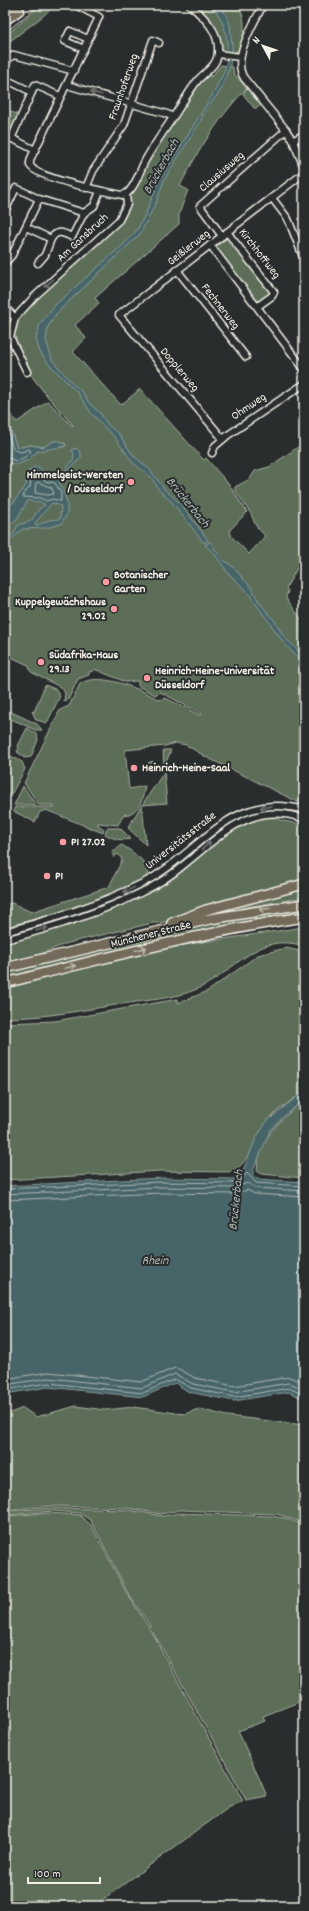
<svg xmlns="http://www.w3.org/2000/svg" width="309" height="1911" viewBox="0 0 309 1911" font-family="Dekko,sans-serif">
	<rect width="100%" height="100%" fill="#2a2d2e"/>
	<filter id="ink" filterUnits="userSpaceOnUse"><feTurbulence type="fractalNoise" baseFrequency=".025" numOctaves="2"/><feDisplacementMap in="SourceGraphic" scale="8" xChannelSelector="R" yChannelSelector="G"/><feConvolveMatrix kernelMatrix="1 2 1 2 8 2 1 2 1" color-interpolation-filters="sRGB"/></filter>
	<g filter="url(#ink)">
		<g fill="#5b6e59" stroke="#a8b0a0">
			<polygon points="41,5 55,5 43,16 5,45 5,36"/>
			<path d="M 194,5 L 238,5 C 247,20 245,35 238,51 L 232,53 L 221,51 L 217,38 Z"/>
			<path d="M 221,65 L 233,67 L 234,74 L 247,88 C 223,111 195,155 180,186 L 188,190 L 179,214 L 179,224 L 95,298 L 99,303 L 75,325 L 86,338 L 73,352 L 121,405 L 140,389 L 201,457 L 204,460 L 206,458 L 230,486 L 247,512 L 230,530 L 231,536 L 249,554 L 265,536 L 256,526 L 251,514 L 235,490 L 235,487 L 250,479 L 255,471 L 269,467 L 304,443 L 304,556 L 286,588 L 288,591 L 286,598 L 304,623 L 304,805 L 208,758 L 186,745 L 176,743 L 165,746 L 125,750 L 129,789 L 145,786 C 143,800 140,810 127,815 L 124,814 L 118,825 L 98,823 L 98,825 L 104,829 L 103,833 L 46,810 L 40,812 L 35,822 L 13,811 L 15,807 L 54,807 L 54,805 L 39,805 L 24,783 L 60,710 L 69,706 L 80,684 C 99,671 141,689 159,700 L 165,698 L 200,715 L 202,714 L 160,692 L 155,695 L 138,686 L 138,681 L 126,682 L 94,669 L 93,671 L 89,672 L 89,675 L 78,679 L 68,700 L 64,701 L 65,693 L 62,688 L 31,672 L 28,665 L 5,654 L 5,458 L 8,462 C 26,467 25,457 39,451 C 47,448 56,446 64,447 L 66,444 L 62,442 L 54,441 L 43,447 L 31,445 L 17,448 L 11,431 L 7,425 L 5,426 L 5,417 L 9,413 L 17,422 L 48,401 L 72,426 L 73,425 C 58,408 10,359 16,336 L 13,335 L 17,320 L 28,305 L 115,225 L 143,167 L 201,80 L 209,72 L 211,77 Z"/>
			<polygon points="247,89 261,105 257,108 254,108 243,94"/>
			<polygon points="5,109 21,116 13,132 5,128"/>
			<polygon points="229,237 272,292 272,294 257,303 215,247"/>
			<path d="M 5,309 C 13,323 11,335 5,349 Z"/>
			<polygon points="45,685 55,689 60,696 47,723 36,720 32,711 34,712"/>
			<polygon points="5,709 37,724 42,730 35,730 5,716"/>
			<polygon points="27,728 37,734 38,740 31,757 24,758 23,756 17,752 19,748 18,746"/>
			<polygon points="163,750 171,750 163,770 151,771 148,763 153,761 153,768 164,767"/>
			<polygon points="11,756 22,762 25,769 12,793 5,796 5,767 7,763 5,761 8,761 10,758 8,757"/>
			<polygon points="164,772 167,803 143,805 144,802"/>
			<polygon points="23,786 36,805 14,805"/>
			<polygon points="142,804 146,845 128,828"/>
			<path d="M 272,808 L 300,812 L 304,813 L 304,816 C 289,816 270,812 254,814 C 224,819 199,850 176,869 L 171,869 L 210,835 L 241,815 Z"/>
			<path d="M 266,817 L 279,818 L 279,820 L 304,825 L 304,880 L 172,921 L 159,923 L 153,923 L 68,943 L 32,957 L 5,963 L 5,943 C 55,929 107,916 153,890 C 193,868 220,826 266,817 Z"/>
			<path d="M 107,828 L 120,828 L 131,839 C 121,841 113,839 105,834 Z"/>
			<path d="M 121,845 C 126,846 146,862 148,868 C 148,871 147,875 146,878 L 113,894 L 57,913 L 5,927 L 5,905 L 12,903 L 31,912 L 109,887 L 122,860 L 120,856 L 117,854 L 114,858 L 112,853 Z"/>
			<polygon points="304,888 304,897 241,908 240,905"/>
			<polygon points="304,906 304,912 175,937 5,979 5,974 203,924"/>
			<path d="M 304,927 L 304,946 C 255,931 237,972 197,989 C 174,999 147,1000 122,1004 C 83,1010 45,1018 5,1018 L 5,987 L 189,944 Z"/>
			<path d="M 286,948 L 304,952 L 304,1091 C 294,1099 281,1107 272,1116 C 256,1132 252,1164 230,1172 L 160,1171 L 5,1180 L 5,1023 L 55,1021 L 178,999 L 178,1003 L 208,991 L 258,955 Z"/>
			<path d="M 304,1100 L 304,1178 L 261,1174 L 257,1171 C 258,1139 281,1119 304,1100 Z"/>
			<polygon points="76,1406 105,1410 133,1407 184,1414 199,1409 227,1416 304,1425 304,1523 277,1514 247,1513 180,1510 161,1514 128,1508 53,1506 5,1510 5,1415 23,1408 36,1417"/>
			<polygon points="54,1508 129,1510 163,1516 179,1513 271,1516 284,1518 304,1525 304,1700 263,1716 265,1721 238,1731 267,1796 246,1800 147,1621 129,1595 91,1521 80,1513 53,1511 5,1515 5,1512 8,1511"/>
			<polygon points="49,1513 80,1515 91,1525 126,1592 148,1626 243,1801 228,1808 94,1906 5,1906 5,1516"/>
		</g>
		<g fill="#476569" stroke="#8c9d9c" fill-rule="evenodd">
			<path d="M 211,5 L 218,5 L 225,13 L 230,25 L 232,47 L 230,66 L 221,90 L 205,111 L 200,122 L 164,180 L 156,203 L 140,234 L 56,314 L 48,327 L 46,340 L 52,360 L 73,384 L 81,391 L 90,404 L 100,413 L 108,425 L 119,434 L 133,455 L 150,470 L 165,490 L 180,503 L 208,540 L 204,543 L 171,501 L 159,490 L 151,477 L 133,463 L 116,439 L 91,413 L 78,393 L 48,363 L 40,352 L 36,339 L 40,324 L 56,304 L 124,244 L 137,230 L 146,213 L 158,183 L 216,89 C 217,83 222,78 224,72 C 231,49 228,23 211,5 Z"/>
			<polygon points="7,425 11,431 17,448 31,445 43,447 54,441 60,441 66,446 38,451 28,460 16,465 8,462 5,458 5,426"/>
			<path d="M 76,448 L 81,453 L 81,458 L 69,469 L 63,479 L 59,481 L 67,502 L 67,514 L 61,524 L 45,528 L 22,529 L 5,546 L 5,540 L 13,535 L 18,525 L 31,521 L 39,509 L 45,505 L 39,501 L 36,503 L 28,500 L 17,519 L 5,528 L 5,521 L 9,519 L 9,512 L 5,512 L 5,508 L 14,502 L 26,485 L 30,470 L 38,466 L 47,477 L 59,478 L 73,460 L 74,454 L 72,450 ZM 52,503 L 61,506 L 60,519 L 49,520 L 36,526 L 35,523 Z"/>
			<polygon points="210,542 222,559 231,565 251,587 259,602 274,620 285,638 304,656 304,665 284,643 246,590 228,573 214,553 205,545"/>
			<polygon points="304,1091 304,1100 284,1116 270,1131 253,1171 253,1176 257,1179 304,1182 304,1399 289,1392 234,1401 189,1392 175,1383 143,1397 48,1387 5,1394 5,1186 161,1178 234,1179 239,1177 242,1173 256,1138 267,1121"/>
		</g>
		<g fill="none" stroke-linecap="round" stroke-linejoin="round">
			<g stroke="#afb9b5" stroke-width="1">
				<polyline points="5,430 7,432 14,450 21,452 29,449 31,451 25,457 16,461 5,457"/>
				<polygon points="35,471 45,481 55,483 61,493 61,501 52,499 47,501 40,498 23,497 24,493 30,487 32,473"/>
				<polygon points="38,482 52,488 54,494 48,495 35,493 36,483"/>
				<polyline points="5,1189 161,1182 234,1183 241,1180 247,1173 256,1183 304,1186"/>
				<polyline points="5,1194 161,1187 234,1188 247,1183 256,1188 304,1191"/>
				<polyline points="5,1200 161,1193 234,1194 247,1190 255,1194 304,1197"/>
				<polyline points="5,1379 49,1372 141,1382 175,1368 181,1370 195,1378 234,1386 289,1377 304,1382"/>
				<polyline points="5,1385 49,1378 142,1388 175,1374 193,1384 234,1392 289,1383 304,1389"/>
				<polyline points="5,1390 48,1383 143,1393 175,1379 191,1388 234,1397 289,1388 304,1395"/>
			</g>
			<g stroke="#f4f1e8" stroke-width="9">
				<g id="minor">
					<path d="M 76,5 L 99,17 L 35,150 C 33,154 29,160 30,165 C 34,178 107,192 122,195 L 126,194"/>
					<path d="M 263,5 C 254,23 231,59 244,78 L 286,130 L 293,141 L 304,167"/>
					<polyline points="84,49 65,41 70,31 88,39"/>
					<polyline points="218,54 240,57"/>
					<polyline points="5,65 9,58 14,55 74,71"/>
					<polyline points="5,79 32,92 35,85 60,96"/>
					<polyline points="67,85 167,114 173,117"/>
					<polyline points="5,135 35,150"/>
					<polyline points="11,139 32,92"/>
					<polyline points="293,141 304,134"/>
					<polyline points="86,188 93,171 124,125 153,40 159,43"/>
					<path d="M 126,194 C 136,187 140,169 146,159 C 155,143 166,128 176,113 C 183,102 190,90 198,80 C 206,71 217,66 218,53 C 220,32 205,18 190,5"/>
					<polyline points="272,198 288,219 304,259"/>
					<polyline points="7,207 16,188 39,199 84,213 94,206 100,191"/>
					<path d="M 26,227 L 51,239 C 57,229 64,233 72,237 L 84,213"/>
					<polyline points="227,232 274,292 272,296 258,306"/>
					<polyline points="222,236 200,206 286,130"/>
					<polyline points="210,245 304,369"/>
					<polyline points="5,263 12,255 39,199"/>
					<polyline points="38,263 45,255 51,239"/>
					<polyline points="177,270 246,357"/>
					<polyline points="5,307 15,318"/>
					<polyline points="27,372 10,337 15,318 34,297 119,220 127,204 126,194"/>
					<polyline points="223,439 119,315 304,173"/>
					<polyline points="212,453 215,446 228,435 304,384"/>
					<polyline points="304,561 304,562"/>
					<path d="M 5,932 C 52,919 99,905 143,883 C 199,855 230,789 304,810"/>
					<path d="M 5,940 C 51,928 97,914 140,893 C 157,885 172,875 186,863 C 222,834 253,800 304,819"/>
				</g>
			</g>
			<g stroke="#f4f1e8" stroke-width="11">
				<polyline id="major" points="5,12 13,5"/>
			</g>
			<g stroke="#f4f1e8" stroke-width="12">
				<g id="highway">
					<polyline points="5,20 19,10"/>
					<polyline points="172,923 206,910 304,884"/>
					<polyline points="5,968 210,919 304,904"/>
					<path d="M 5,983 C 104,958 203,932 304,917"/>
				</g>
			</g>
			<use href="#minor" stroke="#2a2d2e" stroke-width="6"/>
			<use href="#major" stroke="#736b5a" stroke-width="8"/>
			<use href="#highway" stroke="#736b5a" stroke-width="9"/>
			<polyline stroke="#f4f1e8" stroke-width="1" points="5,33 39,5"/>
		</g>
		<defs><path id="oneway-shaft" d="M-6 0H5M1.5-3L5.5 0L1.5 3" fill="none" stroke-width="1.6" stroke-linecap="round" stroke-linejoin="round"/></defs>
		<g stroke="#71726f">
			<use href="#oneway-shaft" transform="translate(96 93) rotate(-164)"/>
			<use href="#oneway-shaft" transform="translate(49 283) rotate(139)"/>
			<use href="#oneway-shaft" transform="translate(266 807) rotate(172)"/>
			<use href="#oneway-shaft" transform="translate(206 846) rotate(-41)"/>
			<use href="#oneway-shaft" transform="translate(129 890) rotate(154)"/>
			<use href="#oneway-shaft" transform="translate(42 929) rotate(-17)"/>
		</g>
		<g stroke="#c0bbaf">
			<use href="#oneway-shaft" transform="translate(265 909) rotate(171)"/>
			<use href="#oneway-shaft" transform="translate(141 949) rotate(-14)"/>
			<use href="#oneway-shaft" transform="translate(70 967) rotate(-14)"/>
		</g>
	</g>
	<g fill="#ff9aa2" stroke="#2a2d2e" stroke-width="1.5">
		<circle cx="131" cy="482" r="4"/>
		<circle cx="106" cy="582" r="4"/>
		<circle cx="114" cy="609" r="4"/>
		<circle cx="41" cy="662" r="4"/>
		<circle cx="147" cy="678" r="4"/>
		<circle cx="134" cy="768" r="4"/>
		<circle cx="63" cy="842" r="4"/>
		<circle cx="47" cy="876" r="4"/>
	</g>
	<g text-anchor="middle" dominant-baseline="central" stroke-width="4" stroke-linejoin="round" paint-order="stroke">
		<g font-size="12" fill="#f4f1e8" stroke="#2a2d2e">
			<text transform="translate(124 87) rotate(-71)">Fraunhoferweg</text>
			<text transform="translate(222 172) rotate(-41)">Clausiusweg</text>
			<text transform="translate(83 238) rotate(-43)">Am Gansbruch</text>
			<text transform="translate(189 248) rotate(-38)">Geißlerweg</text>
			<text transform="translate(259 254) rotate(52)">Kirchhoffweg</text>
			<text transform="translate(220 307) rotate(52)">Fechnerweg</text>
			<text transform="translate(179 370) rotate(50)">Dopplerweg</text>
			<text transform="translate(249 407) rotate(-34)">Ohmweg</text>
			<text transform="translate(181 841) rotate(-38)">Universitätsstraße</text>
			<text transform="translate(151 935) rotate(-14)">Münchener Straße</text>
		</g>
		<g font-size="12" font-weight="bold" fill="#f4f1e8" stroke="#2a2d2e" text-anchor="start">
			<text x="123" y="475" text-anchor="end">Himmelgeist-Wersten<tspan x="123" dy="14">/ Düsseldorf</tspan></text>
			<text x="114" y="575">Botanischer<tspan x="114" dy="14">Garten</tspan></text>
			<text x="106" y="602" text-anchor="end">Kuppelgewächshaus<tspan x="106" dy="14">29.02</tspan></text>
			<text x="49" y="655">Südafrika-Haus<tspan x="49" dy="14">29.13</tspan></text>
			<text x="155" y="671">Heinrich-Heine-Universität<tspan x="155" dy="14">Düsseldorf</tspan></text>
			<text x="142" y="768">Heinrich-Heine-Saal</text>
			<text x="71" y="842">P1 27.02</text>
			<text x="55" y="876">P1</text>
		</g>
		<g font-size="13" font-style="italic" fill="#afb9b5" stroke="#2a2d2e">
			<text transform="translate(162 167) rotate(-61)">Brückerbach</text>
			<text transform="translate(187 503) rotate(51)">Brückerbach</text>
			<text transform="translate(237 1200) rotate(-84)">Brückerbach</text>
			<text x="155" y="1261">Rhein</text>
		</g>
	</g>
	<rect width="309" height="1911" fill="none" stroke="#2a2d2e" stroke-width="20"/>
	<rect x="10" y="10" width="289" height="1891" fill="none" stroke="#f4f1e8" stroke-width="1.5" filter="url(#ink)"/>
	<g transform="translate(263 46) rotate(310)" stroke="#2a2d2e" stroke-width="3" paint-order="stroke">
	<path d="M0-3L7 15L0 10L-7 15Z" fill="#f4f1e8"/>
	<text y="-6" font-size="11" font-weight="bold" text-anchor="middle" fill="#f4f1e8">N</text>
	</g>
	<path d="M28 1877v6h72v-6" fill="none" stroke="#f4f1e8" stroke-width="2"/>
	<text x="34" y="1877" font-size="12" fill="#f4f1e8" stroke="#2a2d2e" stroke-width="3" paint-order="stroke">100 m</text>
</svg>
